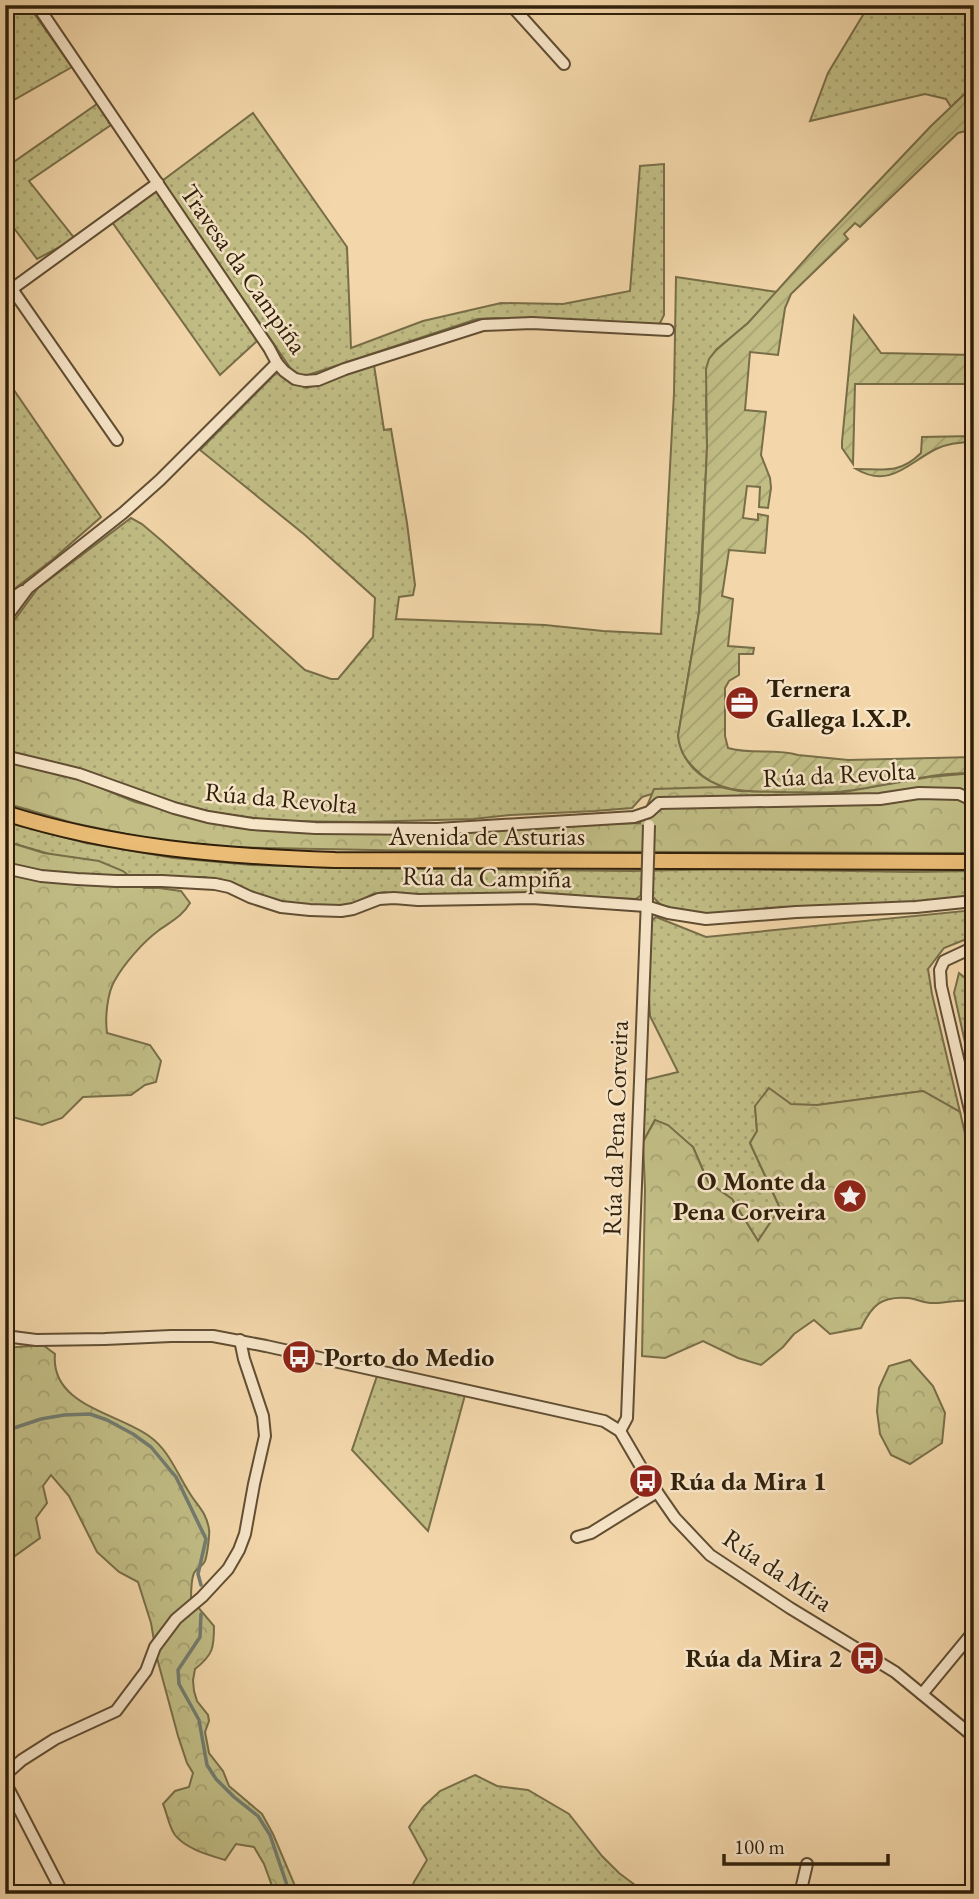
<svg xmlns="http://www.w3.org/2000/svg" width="979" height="1899" viewBox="0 0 979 1899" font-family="'EB Garamond',serif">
	<defs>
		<pattern id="grass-dots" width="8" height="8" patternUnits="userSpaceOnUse" patternTransform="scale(1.75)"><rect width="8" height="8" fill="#c1bd85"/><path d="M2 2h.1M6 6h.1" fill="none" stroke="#a6a272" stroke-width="1.8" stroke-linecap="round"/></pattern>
		<pattern id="forest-crowns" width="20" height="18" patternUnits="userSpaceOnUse" patternTransform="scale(1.75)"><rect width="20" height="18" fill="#c1bd85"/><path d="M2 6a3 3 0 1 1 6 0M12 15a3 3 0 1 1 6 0" fill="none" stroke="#a6a272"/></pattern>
		<pattern id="garden-furrows" width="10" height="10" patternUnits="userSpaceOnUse" patternTransform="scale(1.75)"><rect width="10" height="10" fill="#c1bd85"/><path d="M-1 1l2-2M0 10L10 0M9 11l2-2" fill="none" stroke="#a6a272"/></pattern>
	</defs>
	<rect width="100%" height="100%" fill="#f3d7aa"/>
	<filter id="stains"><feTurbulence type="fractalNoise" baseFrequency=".00286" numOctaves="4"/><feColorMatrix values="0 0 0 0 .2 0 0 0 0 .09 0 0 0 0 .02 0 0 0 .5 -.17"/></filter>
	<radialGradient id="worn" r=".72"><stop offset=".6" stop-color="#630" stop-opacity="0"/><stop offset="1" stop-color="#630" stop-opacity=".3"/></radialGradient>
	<g fill="url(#grass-dots)" stroke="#786e48" stroke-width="2">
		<polygon points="5,5 28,5 72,67 5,105"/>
		<polygon points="869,5 938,5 974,8 974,85 951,107 946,99 925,94 810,121 828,73"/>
		<polygon points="97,104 111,125 29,181 75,239 37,259 5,216 5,147 15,161"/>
		<polygon points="253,113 347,247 351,348 423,321 501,303 563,304 630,291 640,166 664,164 664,315 660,323 654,326 497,318 477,319 305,376 293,372 162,181"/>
		<polygon points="155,190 257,341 220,375 112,222"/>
		<path d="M 676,277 L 777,292 L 748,323 L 716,350 L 706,397 L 707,447 L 699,612 L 678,736 C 683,770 709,784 739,791 L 665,790 L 642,797 L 632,808 L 595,811 L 511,815 L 473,819 L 363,822 L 276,821 L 197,810 L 68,766 L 5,751 L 5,633 L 38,588 L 131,518 L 142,524 L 162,541 L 305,670 L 331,679 L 338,679 L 373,637 L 375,598 L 305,535 L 200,450 L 278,371 L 287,380 L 307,388 L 374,365 L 384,430 L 391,429 L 407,523 L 415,585 L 413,595 L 399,597 L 396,619 L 545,625 L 603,631 L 661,634 L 674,393 Z"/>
		<polygon points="5,377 101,517 52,560 5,596"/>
		<polygon points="5,822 86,843 174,858 252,865 346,868 632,871 732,869 911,872 974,871 974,898 707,915 687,913 662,906 653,897 640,896 636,899 549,895 418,896 393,895 385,892 373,894 355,903 334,908 279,902 205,877 131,878 5,841"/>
		<polygon points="974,910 974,936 944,948 928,969 932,994 960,1112 923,1091 818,1105 755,1106 757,1131 750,1143 780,1208 758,1241 732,1199 708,1182 693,1147 655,1120 643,1142 645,1080 678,1072 650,1016 648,979 650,922 656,917 706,937"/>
		<polygon points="959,973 974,985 974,1083 954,993"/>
		<polygon points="377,1376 465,1395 428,1531 352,1450"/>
		<polygon points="475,1775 497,1786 528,1790 569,1814 602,1856 619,1873 647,1894 409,1894 414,1882 427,1860 409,1827 423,1807 440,1791"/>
	</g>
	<g fill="url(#forest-crowns)" stroke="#786e48" stroke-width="2">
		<polygon points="5,762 28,766 82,780 135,802 237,828 331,833 640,823 654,789 720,787 739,791 844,792 929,777 974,773 974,853 424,851 209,847 141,837 73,823 5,803"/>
		<path d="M 5,841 L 44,853 L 99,861 L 123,871 L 144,888 L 159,888 L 181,891 L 190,903 C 182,917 170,922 158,931 C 143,942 124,964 115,980 C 107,993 105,1018 107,1033 L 150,1045 L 161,1061 L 156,1082 L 145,1085 L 131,1095 L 83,1097 L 62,1118 L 42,1125 L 5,1115 Z"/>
		<path d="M 769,1088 L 791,1104 L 817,1105 L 923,1091 L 960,1112 L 974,1172 L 974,1302 C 961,1298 948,1303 935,1303 C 926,1304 917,1299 908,1298 C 881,1296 872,1305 861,1328 L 830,1334 L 814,1320 L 794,1334 L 783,1347 L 761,1365 L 738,1358 L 703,1341 L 665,1358 L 642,1356 L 645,1189 L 643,1142 L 655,1120 L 668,1125 L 693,1147 L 708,1182 L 732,1199 L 758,1241 L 780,1208 L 750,1143 L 757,1131 L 755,1106 Z"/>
		<path d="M 43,1345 L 55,1354 C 50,1405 117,1413 149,1436 C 169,1450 176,1472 189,1492 C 197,1506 206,1511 209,1529 C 210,1534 207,1556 205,1561 C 203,1566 197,1568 194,1573 C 191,1580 191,1591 191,1599 L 214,1626 C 214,1648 213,1655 195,1669 L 193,1680 L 194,1691 L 197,1701 L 208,1715 L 209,1721 L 205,1732 L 209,1753 L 223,1771 L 229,1786 L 262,1814 L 273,1834 L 295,1886 L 302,1892 L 318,1894 L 275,1894 L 264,1864 L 254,1847 L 236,1844 L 225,1860 C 209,1855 186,1849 175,1835 C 169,1827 167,1813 163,1804 L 175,1791 L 189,1787 L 193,1773 L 187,1763 L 178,1736 L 157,1658 L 151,1623 L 138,1582 L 119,1572 L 97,1552 L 69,1496 L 51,1475 L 43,1486 L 47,1503 L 36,1518 L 40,1538 L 5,1563 L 5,1348 Z"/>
		<polygon points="910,1360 933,1386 945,1413 942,1443 910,1464 891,1455 880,1434 877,1411 879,1388 889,1366"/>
	</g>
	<g fill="url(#garden-furrows)" stroke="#786e48" stroke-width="2">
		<path d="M 974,85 L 974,129 L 958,133 L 860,227 L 855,223 L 844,234 L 848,239 L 791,294 L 785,308 L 778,355 L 750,352 L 745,410 L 766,412 L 761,455 L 770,478 L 771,488 L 768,508 L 759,507 L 760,487 L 747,486 L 743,518 L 758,520 L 758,514 L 768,516 L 765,553 L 729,550 L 722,596 L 733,599 L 728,646 L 754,648 L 753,654 L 739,654 L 739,675 L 729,681 L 725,688 L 725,736 L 728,748 C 751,755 776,748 798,755 L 848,760 L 974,757 L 974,773 C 930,772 888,786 845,791 C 826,794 805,792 786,792 C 753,791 719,795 695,769 C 685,759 680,751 678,736 L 699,612 L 701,589 L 707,447 L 706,369 L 709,359 L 716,350 L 748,323 L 819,244 L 931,126 Z"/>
		<polygon points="854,316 881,353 974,355 974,384 855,384 853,464 842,448 842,442"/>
		<path d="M 974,436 L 974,442 C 960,442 948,443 936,449 C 908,463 890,489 856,469 C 884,469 900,474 921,453 L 922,437 Z"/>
	</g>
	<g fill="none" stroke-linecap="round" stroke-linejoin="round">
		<g stroke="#727b6f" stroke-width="3.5">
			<polyline points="5,1431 41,1419 64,1415 90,1414 107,1420 133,1434 151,1447 176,1477 206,1539 198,1574 201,1585"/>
			<polyline points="201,1614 200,1637 178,1670 179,1684 199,1720 207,1765 216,1779 234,1797 258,1816 270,1835 290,1894"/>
		</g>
		<g stroke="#614e33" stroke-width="14">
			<g id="minor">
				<polyline points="37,5 269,348 277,363 284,371 295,379 305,381 318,380 345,369 483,325 532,323 668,330"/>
				<polyline points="511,5 564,64"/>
				<polyline points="5,279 117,440"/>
				<polyline points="5,294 158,183"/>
				<polyline points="5,603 23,591"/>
				<polyline points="5,619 28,588 123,513 160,480 277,363"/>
				<polyline points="5,756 79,774 174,808 208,817 252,824 315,828 437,829 634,817 649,812 659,803 880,799 919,793 959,794 974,801"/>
				<polyline points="5,868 41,876 77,879 116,881 162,881 215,884 229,887 250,897 281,907 310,910 341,911 353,909 379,899 394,898 418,900 532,898 646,906 668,913 706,919 796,912 916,907 974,901"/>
				<polyline points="974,947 944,961 940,970 941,986 974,1127"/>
				<polyline points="5,1336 36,1340 105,1339 171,1336 213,1336 266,1346 604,1421 620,1431 648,1479 675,1518 710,1555 790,1608 895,1672 974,1737"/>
				<polyline points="620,1431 627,1418 647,899"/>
				<polyline points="577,1537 591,1533 657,1492"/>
				<polyline points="922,1694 974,1631"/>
				<polyline points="5,1775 22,1760 55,1739 116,1711 146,1671 155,1647 176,1619 202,1597 228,1569 239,1550 245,1534 254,1484 265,1436 263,1416 244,1359 240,1340"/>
				<polyline points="5,1782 63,1894"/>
				<polyline points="800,1894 807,1864"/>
			</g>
		</g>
		<g stroke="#30200b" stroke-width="18">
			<path id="major" d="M 5,813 C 116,848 220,856 335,860 L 974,862"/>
		</g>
		<use href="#minor" stroke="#f7e5c8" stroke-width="10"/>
		<use href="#major" stroke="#eabc75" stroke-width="14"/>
		<g stroke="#614e33" stroke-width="14" stroke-linecap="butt">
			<polyline id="minor-bridge" points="647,896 649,825"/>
		</g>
		<use href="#minor-bridge" stroke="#f7e5c8" stroke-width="10"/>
	</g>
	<defs>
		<g id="office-disc" transform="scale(1.75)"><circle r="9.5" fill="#8f2418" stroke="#f7e5c8"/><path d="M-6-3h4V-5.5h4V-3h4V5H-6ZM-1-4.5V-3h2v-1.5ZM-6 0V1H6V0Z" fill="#fff"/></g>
		<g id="sight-disc" transform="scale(1.75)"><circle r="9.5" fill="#8f2418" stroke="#f7e5c8"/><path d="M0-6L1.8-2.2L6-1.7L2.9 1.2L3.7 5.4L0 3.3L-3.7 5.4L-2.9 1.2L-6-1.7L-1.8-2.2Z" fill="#fff"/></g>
		<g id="bus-disc" transform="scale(1.75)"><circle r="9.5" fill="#8f2418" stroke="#f7e5c8"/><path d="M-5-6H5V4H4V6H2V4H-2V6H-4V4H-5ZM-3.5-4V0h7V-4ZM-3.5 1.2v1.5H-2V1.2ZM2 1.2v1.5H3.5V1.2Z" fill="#fff"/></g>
	</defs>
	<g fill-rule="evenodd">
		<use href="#office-disc" x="742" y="703"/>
		<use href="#sight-disc" x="850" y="1196"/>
		<use href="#bus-disc" x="299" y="1357"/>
		<use href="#bus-disc" x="646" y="1481"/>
		<use href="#bus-disc" x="867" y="1658"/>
	</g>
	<g text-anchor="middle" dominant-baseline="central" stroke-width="5" stroke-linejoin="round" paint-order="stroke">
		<g font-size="26" fill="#30200b" stroke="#f7e5c8">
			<text transform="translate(244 269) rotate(55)">Travesa da Campiña</text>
			<text transform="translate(839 774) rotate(-3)">Rúa da Revolta</text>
			<text transform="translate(281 798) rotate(5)">Rúa da Revolta</text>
			<text x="487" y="836">Avenida de Asturias</text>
			<text transform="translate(487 877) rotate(1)">Rúa da Campiña</text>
			<text transform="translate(615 1128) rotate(-88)">Rúa da Pena Corveira</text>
			<text transform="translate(778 1570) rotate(34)">Rúa da Mira</text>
		</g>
		<g font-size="26" font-weight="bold" fill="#30200b" stroke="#f7e5c8" text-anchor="start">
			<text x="766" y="688">Ternera<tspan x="766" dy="30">Gallega l.X.P.</tspan></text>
			<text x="826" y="1181" text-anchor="end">O Monte da<tspan x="826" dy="30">Pena Corveira</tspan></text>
			<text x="324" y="1357">Porto do Medio</text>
			<text x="670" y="1481">Rúa da Mira 1</text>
			<text x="842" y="1658" text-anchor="end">Rúa da Mira 2</text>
		</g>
	</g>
	<rect width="979" height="1899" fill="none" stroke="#f3d7aa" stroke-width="28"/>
	<rect x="7" y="7" width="965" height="1885" fill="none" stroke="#30200b" stroke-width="3.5"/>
	<rect x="14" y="14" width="951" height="1871" fill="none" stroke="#30200b" stroke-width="2"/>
	<path d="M724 1854v10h164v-10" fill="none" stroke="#30200b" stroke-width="3.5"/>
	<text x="734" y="1854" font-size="21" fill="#30200b" stroke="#f7e5c8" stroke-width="5" paint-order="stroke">100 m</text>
	<rect width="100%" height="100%" filter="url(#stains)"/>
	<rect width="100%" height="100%" fill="url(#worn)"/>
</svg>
